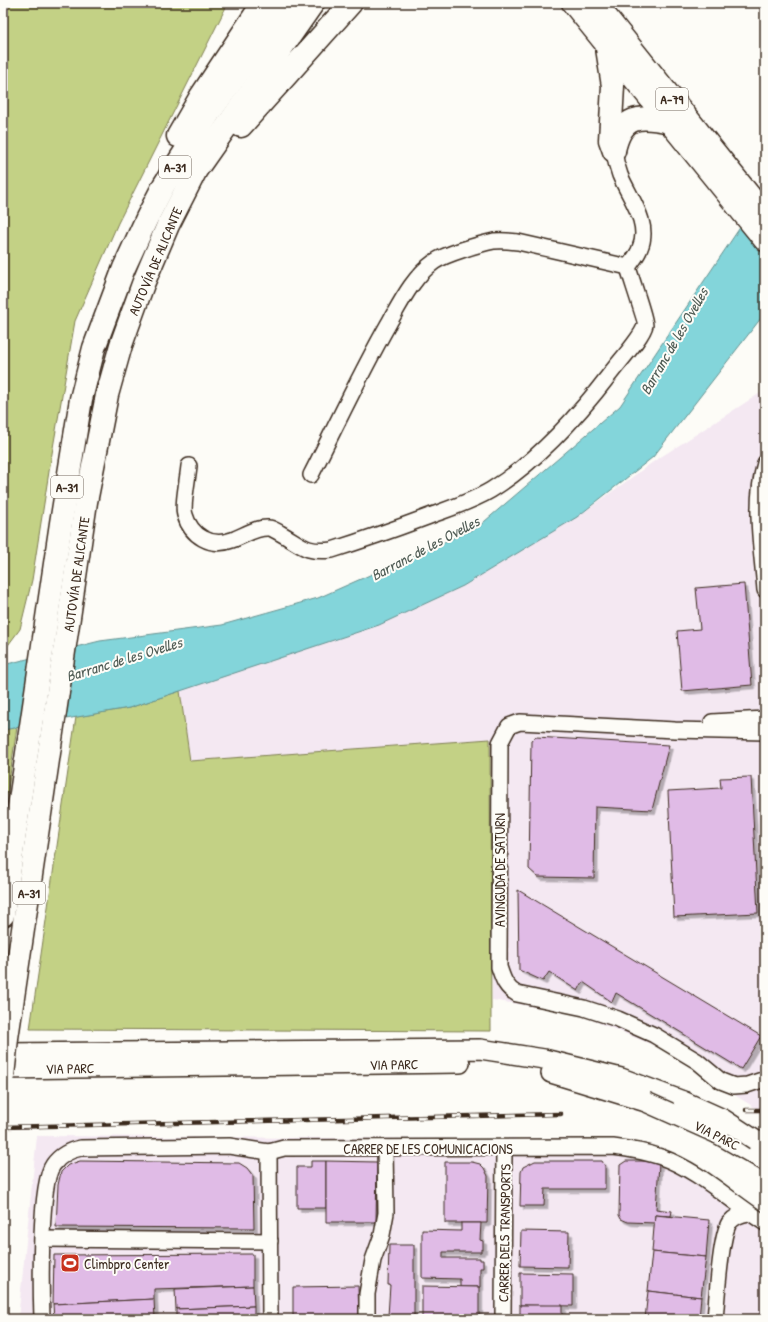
<svg xmlns="http://www.w3.org/2000/svg" width="768" height="1322" viewBox="0 0 768 1322" font-family="'Patrick Hand',sans-serif">
	<defs>
		<filter id="shadow"><feDropShadow dx="3.5" dy="3.5" stdDeviation="0" flood-color="#0004"/></filter>
	</defs>
	<rect width="100%" height="100%" fill="#fdfcf7"/>
	<filter id="ink" filterUnits="userSpaceOnUse"><feTurbulence type="fractalNoise" baseFrequency=".025" numOctaves="2"/><feDisplacementMap in="SourceGraphic" scale="8" xChannelSelector="R" yChannelSelector="G"/><feConvolveMatrix kernelMatrix="1 2 1 2 8 2 1 2 1" color-interpolation-filters="sRGB"/></filter>
	<g filter="url(#ink)">
		<g fill="#f4e8f2">
			<polygon points="765,390 765,1114 658,1047 577,1014 492,1000 490,739 190,761 180,691 379,625 463,586 577,517 653,462"/>
			<polygon points="37,1136 607,1140 658,1151 765,1217 765,1319 18,1319"/>
		</g>
		<g fill="#c3d185" stroke="#7f7e52">
			<polygon points="3,3 228,3 118,223 75,321 50,465 32,580 20,629 3,652"/>
			<polygon points="180,691 190,761 490,739 491,1031 30,1029 76,717 129,708"/>
			<polygon points="17,727 3,823 3,730"/>
		</g>
		<polygon fill="#83d5da" stroke="#66918f" points="765,184 765,313 653,457 577,517 463,586 379,625 129,708 3,730 3,665 100,641 222,625 318,598 478,527 620,406 741,226"/>
		<g fill="#e0bbe6" stroke="#3b2a1e" filter="url(#shadow)">
			<polygon points="744,584 752,685 682,691 677,631 700,629 696,588"/>
			<polygon points="536,737 669,745 652,810 595,807 594,878 538,877 529,869 531,741"/>
			<polygon points="751,777 758,913 674,917 668,791 721,788 720,778"/>
			<polygon points="518,890 761,1036 741,1069 616,993 612,1002 583,982 578,991 549,972 543,981 519,970"/>
			<polygon points="80,1161 239,1163 247,1168 253,1176 254,1228 56,1227 58,1185 61,1172 68,1165"/>
			<polygon points="311,1161 326,1161 326,1208 297,1208 297,1167 311,1167"/>
			<polygon points="326,1161 377,1162 376,1222 326,1222"/>
			<polygon points="535,1161 602,1161 605,1166 605,1189 545,1189 544,1206 520,1206 521,1172 523,1167"/>
			<polygon points="626,1161 645,1161 659,1164 656,1209 672,1211 671,1216 655,1215 655,1223 628,1222 621,1219 619,1215 620,1165"/>
			<polygon points="445,1162 472,1162 480,1164 484,1168 488,1176 487,1223 445,1223"/>
			<polygon points="655,1215 709,1220 706,1257 652,1252"/>
			<polygon points="461,1223 481,1223 480,1240 483,1241 483,1250 481,1249 481,1252 443,1252 443,1258 480,1258 480,1260 483,1260 483,1268 480,1268 480,1287 460,1287 460,1279 422,1278 422,1230 461,1231"/>
			<polygon points="521,1231 569,1232 568,1267 520,1266"/>
			<polygon points="389,1245 414,1245 414,1316 388,1316 390,1285 388,1285"/>
			<polygon points="652,1252 706,1257 701,1297 648,1291"/>
			<polygon points="253,1254 253,1286 154,1289 154,1299 53,1304 54,1255"/>
			<polygon points="520,1273 573,1274 573,1306 520,1305"/>
			<polygon points="253,1286 254,1306 176,1309 175,1289"/>
			<polygon points="358,1286 359,1318 293,1318 293,1287"/>
			<polygon points="422,1286 479,1287 479,1318 422,1318"/>
			<polygon points="648,1291 701,1297 699,1319 645,1319"/>
			<polygon points="154,1299 155,1319 54,1319 53,1304"/>
			<rect x="520" y="1305" width="42" height="14"/>
			<polygon points="254,1306 254,1319 176,1319 176,1309"/>
		</g>
		<g fill="none" stroke-linecap="round" stroke-linejoin="round">
			<g stroke="#3b2a1e" stroke-width="18">
				<g id="minor">
					<path d="M 614,151 C 615,159 617,167 620,175 C 629,197 651,223 640,248 C 638,255 632,261 628,267"/>
					<path d="M 765,463 C 753,504 762,549 765,590"/>
					<path d="M 189,466 C 188,477 182,507 185,515 C 191,536 211,548 232,540 C 244,536 255,527 269,528 C 272,528 276,531 280,533 C 302,545 304,553 332,550 C 364,540 395,529 427,517 C 448,509 471,502 491,490 C 538,461 577,417 610,374 C 618,363 643,336 645,325 C 646,321 630,275 628,267"/>
					<path d="M 311,475 C 337,424 361,372 389,323 C 401,302 413,277 434,262 C 445,254 480,244 494,241 C 502,240 510,241 518,242 L 628,267"/>
					<polyline points="712,722 765,719"/>
					<path d="M 765,732 L 675,730 L 520,722 L 509,726 L 500,743 L 499,967 C 503,979 505,987 517,994 L 584,1008 L 618,1019 L 654,1035 L 697,1061 L 721,1081 L 734,1086 L 747,1085 L 765,1079"/>
					<polyline points="269,1152 270,1319"/>
					<polyline points="43,1239 270,1241"/>
					<path d="M 42,1319 C 41,1291 39,1184 53,1165 C 60,1155 70,1150 81,1148 L 229,1146 L 269,1152 L 284,1148 L 613,1147 C 630,1149 646,1152 661,1157 C 700,1171 731,1202 765,1223"/>
					<polyline points="367,1319 367,1294 373,1260 382,1235 386,1213 385,1148"/>
					<polyline points="503,1319 504,1148"/>
					<path d="M 715,1319 C 717,1299 720,1238 729,1223 C 734,1217 741,1214 748,1213"/>
				</g>
			</g>
			<g stroke="#3b2a1e" stroke-width="22">
				<g id="major">
					<polyline points="3,1053 480,1049 544,1059 621,1078 683,1101"/>
					<polyline points="3,1069 460,1063"/>
					<polyline points="551,1073 646,1102"/>
					<polyline points="718,1134 765,1161"/>
				</g>
			</g>
			<g stroke="#3b2a1e" stroke-width="25">
				<g id="highway">
					<polyline points="573,3 765,240"/>
					<polyline points="595,3 765,215"/>
					<polyline points="607,48 613,86 610,140 614,151"/>
					<polyline points="241,126 351,3"/>
					<polyline points="178,136 201,96 263,3"/>
					<path d="M 614,150 C 622,115 639,115 670,122"/>
					<polyline points="3,915 61,523 81,399 94,348 124,268 147,218 164,185 210,112 288,3"/>
					<polyline points="7,1038 86,502 107,395 121,345 143,284 168,225 196,170 313,3"/>
				</g>
			</g>
			<use href="#minor" stroke="#fdfcf7" stroke-width="15"/>
			<use href="#major" stroke="#fdfcf7" stroke-width="19"/>
			<use href="#highway" stroke="#fdfcf7" stroke-width="22"/>
			<g stroke="#3b2a1e" stroke-width="4.5">
				<g id="rail">
					<polyline points="746,1110 765,1110"/>
					<polyline points="3,1127 561,1114"/>
				</g>
			</g>
			<use href="#rail" stroke="#fdfcf7" stroke-width="3" stroke-dasharray="9" stroke-linecap="butt"/>
			<g stroke="#3b2a1e" stroke-width="22" stroke-linecap="butt">
				<g id="major-bridge">
					<polyline points="683,1101 723,1119 755,1140"/>
					<polyline points="646,1102 718,1134"/>
				</g>
			</g>
			<g stroke="#3b2a1e" stroke-width="25" stroke-linecap="butt">
				<polyline id="highway-bridge" points="3,1076 7,1038"/>
			</g>
			<use href="#major-bridge" stroke="#fdfcf7" stroke-width="19"/>
			<use href="#highway-bridge" stroke="#fdfcf7" stroke-width="22"/>
		</g>
	</g>
	<defs>
		<g id="stadium-square" transform="scale(1)"><rect x="-9" y="-9" width="18" height="18" rx="4" fill="#c8321e" stroke="#fdfcf7"/><path d="M0-5a6.5 5 0 1 0 0 10a6.5 5 0 1 0 0-10ZM-3.5-1.8h7v3.6h-7Z" fill="#fff"/></g>
	</defs>
	<g fill-rule="evenodd">
		<use href="#stadium-square" x="70" y="1263"/>
	</g>
	<g text-anchor="middle" dominant-baseline="central" stroke-width="4" stroke-linejoin="round" paint-order="stroke">
		<g fill="#fdfcf7" stroke="#75695f" stroke-width="1">
			<rect x="656" y="88" width="32" height="22" rx="3"/>
			<rect x="159" y="156" width="32" height="22" rx="3"/>
			<rect x="51" y="476" width="32" height="22" rx="3"/>
			<rect x="13" y="882" width="32" height="22" rx="3"/>
		</g>
		<g font-size="13" font-weight="bold" fill="#3b2a1e">
			<text x="672" y="99">A-79</text>
			<text x="175" y="167">A-31</text>
			<text x="67" y="487">A-31</text>
			<text x="29" y="893">A-31</text>
		</g>
		<g font-size="14" fill="#3b2a1e" stroke="#fdfcf7">
			<text transform="translate(155 261) rotate(-67)">AUTOVÍA DE ALICANTE</text>
			<text transform="translate(76 574) rotate(-82)">AUTOVÍA DE ALICANTE</text>
			<text transform="translate(499 870) rotate(-90)">AVINGUDA DE SATURN</text>
			<text transform="translate(394 1064) rotate(-1)">VIA PARC</text>
			<text transform="translate(70 1068) rotate(-1)">VIA PARC</text>
			<text transform="translate(717 1135) rotate(27)">VIA PARC</text>
			<text x="428" y="1148">CARRER DE LES COMUNICACIONS</text>
			<text transform="translate(504 1233) rotate(-89)">CARRER DELS TRANSPORTS</text>
		</g>
		<g font-size="14" fill="#3b2a1e" stroke="#fdfcf7" text-anchor="start">
			<text x="84" y="1263">Climbpro Center</text>
		</g>
		<g font-size="15" font-style="italic" fill="#515d56" stroke="#fdfcf7">
			<text transform="translate(674 341) rotate(-60)">Barranc de les Ovelles</text>
			<text transform="translate(425 548) rotate(-28)">Barranc de les Ovelles</text>
			<text transform="translate(124 659) rotate(-17)">Barranc de les Ovelles</text>
		</g>
	</g>
	<rect width="768" height="1322" fill="none" stroke="#fdfcf7" stroke-width="16"/>
	<rect x="8" y="8" width="752" height="1306" fill="none" stroke="#3b2a1e" stroke-width="1.5" filter="url(#ink)"/>
</svg>
